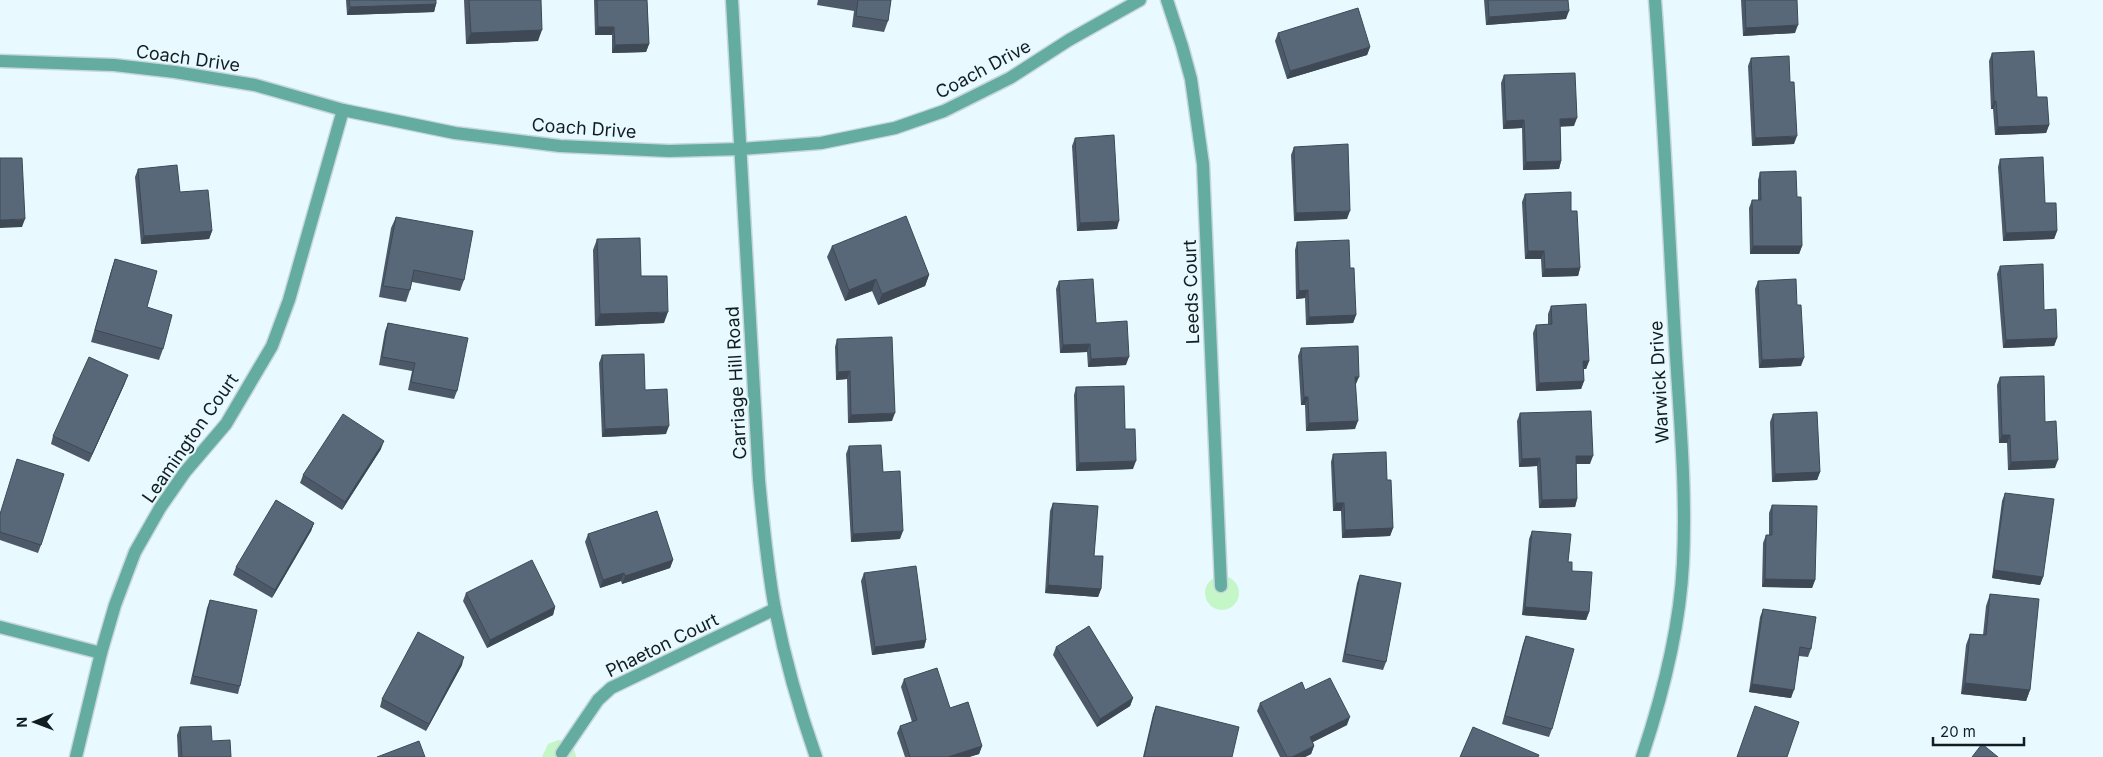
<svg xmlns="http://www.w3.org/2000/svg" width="2103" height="757" viewBox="0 0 2103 757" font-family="Inter,sans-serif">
	<rect width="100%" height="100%" fill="#e8faff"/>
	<g fill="#c5f6c8">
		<circle cx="1222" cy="593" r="17"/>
		<path d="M 558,740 C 568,741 575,747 576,757 L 542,757 L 548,744 Z"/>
	</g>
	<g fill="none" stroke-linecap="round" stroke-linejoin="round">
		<g stroke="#c6d7db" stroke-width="15">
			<g id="minor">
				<path d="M 732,0 L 759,480 C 763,523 767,566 775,609 C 785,659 799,709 816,757"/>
				<polyline points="1167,0 1182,46 1191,79 1203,164 1221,586"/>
				<polyline points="0,61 114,65 175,72 255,85 343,110 455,133 560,146 669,151 741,149 821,143 895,128 944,111 1010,78 1069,40 1140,0"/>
				<polyline points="0,627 101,653"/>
				<polyline points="562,753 598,700 611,688 775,609"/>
				<polyline points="76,757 101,653 115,605 135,552 160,508 185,472 226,424 272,346 289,300 343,110"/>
				<path d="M 1642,757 C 1663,694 1680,629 1683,563 C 1687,483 1678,401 1674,321 C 1668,214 1663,107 1655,0"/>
			</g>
		</g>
		<use href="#minor" stroke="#64ac9f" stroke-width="12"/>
	</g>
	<g fill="#4d5968">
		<polygon points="346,0 436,0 436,4 434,12 347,15"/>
		<polygon points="464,0 541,0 538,41 466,44"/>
		<polygon points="594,0 647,0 649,44 646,52 612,53 612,35 595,35"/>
		<polygon points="818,0 891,0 888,21 884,32 852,27 854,11 817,5"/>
		<polygon points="1484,0 1568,0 1566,19 1486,25"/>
		<polygon points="1741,0 1797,0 1795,33 1743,36"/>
		<polygon points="1278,33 1370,47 1367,55 1287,79 1275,41"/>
		<polygon points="1992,53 2037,97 2049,125 2046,133 1995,135 1993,109 1991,109 1989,61"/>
		<polygon points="1751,58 1794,144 1752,146 1748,66"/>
		<polygon points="1504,75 1574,126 1560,126 1561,161 1559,169 1523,170 1522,128 1503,129 1501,83"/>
		<polygon points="1075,138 1117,229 1077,231 1072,146"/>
		<polygon points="1294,147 1347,219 1294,221 1291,155"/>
		<polygon points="2000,159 2045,203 2057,231 2054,239 2003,241 1998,167"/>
		<polygon points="138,169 180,192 212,231 209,239 141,244 135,177"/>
		<polygon points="1760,172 1797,197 1802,246 1799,254 1750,254 1749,208 1752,200 1758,200 1758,180"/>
		<polygon points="1525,194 1571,211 1580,268 1578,276 1542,277 1541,259 1525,259 1522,202"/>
		<polygon points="396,217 464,280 460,291 412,282 410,290 406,302 379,297 391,228"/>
		<polygon points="597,239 641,276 664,323 595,326 593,250"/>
		<polygon points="1297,242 1350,268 1356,315 1353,323 1306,325 1305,298 1296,299 1295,250"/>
		<polygon points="832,246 929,275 925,286 878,305 872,291 845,301 827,257"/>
		<polygon points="115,259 147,307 163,349 159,360 91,342 111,271"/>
		<polygon points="2000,266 2044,310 2057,338 2054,346 2003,348 1997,274"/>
		<polygon points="1059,281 1096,323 1126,365 1088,367 1087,352 1060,353 1056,289"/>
		<polygon points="1758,281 1801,366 1759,368 1755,289"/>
		<polygon points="1551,306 1589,361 1586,369 1583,369 1584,381 1581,389 1536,391 1533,333 1536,325 1548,325 1548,314"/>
		<polygon points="388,323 457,391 454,399 408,390 412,371 379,365 385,331"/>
		<polygon points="837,339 892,421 848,423 847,379 836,380 835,347"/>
		<polygon points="1301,348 1356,384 1356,385 1355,429 1306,431 1305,405 1301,405 1298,356"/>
		<polygon points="602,355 645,390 666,434 602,437 599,363"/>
		<polygon points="2000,377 2045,422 2055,468 2008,470 2007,443 1999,443 1997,385"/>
		<polygon points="125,383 89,462 51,444 53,436"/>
		<polygon points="1076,387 1125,429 1133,469 1076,471 1074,395"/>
		<polygon points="1520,413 1590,464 1576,464 1577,499 1575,507 1539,508 1537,466 1519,467 1517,421"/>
		<polygon points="1773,414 1820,472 1817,480 1772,482 1770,422"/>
		<polygon points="849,446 883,472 900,539 851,542 846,454"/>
		<polygon points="381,449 342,510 300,483 303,475"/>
		<polygon points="1333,454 1387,480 1393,528 1390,536 1342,538 1341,511 1333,511 1331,462"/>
		<polygon points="2005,493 2043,577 2040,585 1992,578 2002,501"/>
		<polygon points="1053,503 1094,556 1101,589 1098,597 1045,593 1050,511"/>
		<polygon points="1772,505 1815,580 1812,588 1762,587 1763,543 1766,535 1769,535 1769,513"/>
		<polygon points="0,513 41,545 38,553 0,540"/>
		<polygon points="314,523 311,531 272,598 233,575 236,567"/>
		<polygon points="1532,531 1568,562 1589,612 1586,620 1522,615 1529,539"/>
		<polygon points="588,534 673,560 670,568 622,584 621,581 600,588 585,542"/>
		<polygon points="864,573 926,640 924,648 872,655 861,581"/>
		<polygon points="1360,575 1386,662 1383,670 1342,662 1357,583"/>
		<polygon points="466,593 555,607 553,615 487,648 463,601"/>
		<polygon points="1990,594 2030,690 2026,701 1961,694 1966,645 1970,634 1983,635 1986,606"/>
		<polygon points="210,600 240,686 238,694 190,684 207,608"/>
		<polygon points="1763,609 1811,649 1808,657 1799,656 1791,698 1749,692 1760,617"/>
		<polygon points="1526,636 1552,729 1549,737 1502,724 1523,644"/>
		<polygon points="1056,647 1133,698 1130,706 1097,727 1053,655"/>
		<polygon points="462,665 426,731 380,707 382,699"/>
		<polygon points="904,679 950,708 982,746 979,754 969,757 905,757 897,733 900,726 912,722 901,687"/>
		<polygon points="1305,690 1347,725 1313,742 1314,746 1311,754 1305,757 1280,757 1257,711 1260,703"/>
		<polygon points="1156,706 1232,757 1143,757 1153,714"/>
		<polygon points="180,727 212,741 231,757 178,757 177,735"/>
	</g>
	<g fill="#3e4955">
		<polygon points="436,4 434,12 347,15 350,7"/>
		<polygon points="1569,11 1566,19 1486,25 1489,17"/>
		<polygon points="1798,25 1795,33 1743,36 1746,28"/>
		<polygon points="598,27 614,27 612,35 595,35"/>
		<polygon points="542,30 538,41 466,44 471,33"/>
		<polygon points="649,44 646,52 612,53 615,45"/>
		<polygon points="1370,47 1367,55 1287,79 1290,71"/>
		<polygon points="1994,101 1996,101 1993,109 1991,109"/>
		<polygon points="1577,118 1574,126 1557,127 1560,119"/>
		<polygon points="1524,120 1522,128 1503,129 1506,121"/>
		<polygon points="2049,125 2046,133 1995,135 1998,127"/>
		<polygon points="1797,136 1794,144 1752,146 1755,138"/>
		<polygon points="1561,161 1559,169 1523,170 1526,162"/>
		<polygon points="1350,211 1347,219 1294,221 1296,213"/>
		<polygon points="25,219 22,227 0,228 0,220"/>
		<polygon points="1119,221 1117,229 1077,231 1080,223"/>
		<polygon points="212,231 209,239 141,244 144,236"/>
		<polygon points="2057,231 2054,239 2003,241 2006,233"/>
		<polygon points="1753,246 1802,246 1799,254 1750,254"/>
		<polygon points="1528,251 1544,251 1541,259 1525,259"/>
		<polygon points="1580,268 1578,276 1542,277 1545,269"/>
		<polygon points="929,275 925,286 878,305 882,294"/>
		<polygon points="876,279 872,291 845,301 849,290"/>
		<polygon points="1308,290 1305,298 1296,299 1299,291"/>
		<polygon points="668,312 664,323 595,326 600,314"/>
		<polygon points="1356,315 1353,323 1306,325 1309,317"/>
		<polygon points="2057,338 2054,346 2003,348 2006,340"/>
		<polygon points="1090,344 1087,352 1060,353 1063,345"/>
		<polygon points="1129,357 1126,365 1088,367 1091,359"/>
		<polygon points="1804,358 1801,366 1759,368 1762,360"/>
		<polygon points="1583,361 1589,361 1586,369 1580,369"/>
		<polygon points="850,371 847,379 836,380 838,372"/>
		<polygon points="128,375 125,383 89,462 92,454"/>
		<polygon points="1355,377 1359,377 1356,384 1352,385"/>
		<polygon points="1584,381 1581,389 1536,391 1539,383"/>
		<polygon points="1304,397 1308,397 1305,405 1301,405"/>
		<polygon points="895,413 892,421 848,423 851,415"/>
		<polygon points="1358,421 1355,429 1306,431 1309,423"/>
		<polygon points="669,426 666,434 602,437 605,429"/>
		<polygon points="2002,435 2010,435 2007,443 1999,443"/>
		<polygon points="384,441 381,449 342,510 345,502"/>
		<polygon points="1576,456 1593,456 1590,464 1573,464"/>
		<polygon points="1540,458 1537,466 1519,467 1522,459"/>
		<polygon points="2058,460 2055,468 2008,470 2011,462"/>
		<polygon points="1136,461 1133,469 1076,471 1079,463"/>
		<polygon points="1820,472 1817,480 1772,482 1775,474"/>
		<polygon points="1577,499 1575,507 1539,508 1542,500"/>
		<polygon points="1336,503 1344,503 1341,511 1333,511"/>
		<polygon points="314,523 311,531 272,598 275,590"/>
		<polygon points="1393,528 1390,536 1342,538 1345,530"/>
		<polygon points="903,531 900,539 851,542 853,534"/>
		<polygon points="673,560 670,568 622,584 625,576"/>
		<polygon points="1994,570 2043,577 2040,585 1992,578"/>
		<polygon points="624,573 621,581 600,588 603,580"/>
		<polygon points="1765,579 1815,580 1812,588 1762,587"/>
		<polygon points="1048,585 1101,589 1098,597 1045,593"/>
		<polygon points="555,607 553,615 487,648 490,640"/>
		<polygon points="1525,607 1589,612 1586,620 1522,615"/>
		<polygon points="926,640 924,648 872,655 875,647"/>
		<polygon points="464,657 462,665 426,731 429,724"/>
		<polygon points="1965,683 2030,690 2026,701 1961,694"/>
		<polygon points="1752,684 1794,690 1791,698 1749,692"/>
		<polygon points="1133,698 1130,706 1097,727 1100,719"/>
		<polygon points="1350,717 1347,725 1307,745 1310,737"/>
		<polygon points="982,746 979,754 969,757 948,757"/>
		<polygon points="1314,746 1311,754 1305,757 1292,757"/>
	</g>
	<g fill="#596879" stroke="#3e4955">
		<polygon points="349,0 436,0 436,4 350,7"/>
		<polygon points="469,0 541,0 542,30 471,33"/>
		<polygon points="597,0 647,0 649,44 615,45 614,27 598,27"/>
		<polygon points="858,0 891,0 888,21 856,16"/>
		<polygon points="1488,0 1568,0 1569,11 1489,17"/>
		<polygon points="1745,0 1797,0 1798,25 1746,28"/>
		<polygon points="1358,8 1370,47 1290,71 1278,33"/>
		<polygon points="2034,51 2037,97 2047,97 2049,125 1998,127 1996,101 1994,101 1992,53"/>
		<polygon points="1789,56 1790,82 1794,82 1797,136 1755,138 1751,58"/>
		<polygon points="1575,73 1577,118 1560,119 1561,161 1526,162 1524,120 1506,121 1504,75"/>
		<polygon points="1114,135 1119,221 1080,223 1075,138"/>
		<polygon points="1348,144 1350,211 1296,213 1294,147"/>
		<polygon points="2043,157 2045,203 2056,203 2057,231 2006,233 2000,159"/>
		<polygon points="0,158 22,158 25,219 0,220"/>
		<polygon points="177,165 180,192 208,190 212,231 144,236 138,169"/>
		<polygon points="1796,171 1797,197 1801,197 1802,246 1753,246 1752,200 1761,200 1760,172"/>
		<polygon points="1571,192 1571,211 1577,211 1580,268 1545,269 1544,251 1528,251 1525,194"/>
		<polygon points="906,216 929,275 882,294 876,279 849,290 832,246"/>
		<polygon points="396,217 473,231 464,280 414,270 410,290 383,286"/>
		<polygon points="640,238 641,276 667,276 668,312 600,314 597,239"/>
		<polygon points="1349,240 1350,268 1354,268 1356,315 1309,317 1308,290 1299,291 1297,242"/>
		<polygon points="115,259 157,271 147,307 172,315 163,349 95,330"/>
		<polygon points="2043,264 2044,310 2056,309 2057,338 2006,340 2000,266"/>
		<polygon points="1093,279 1096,323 1127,321 1129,357 1091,359 1090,344 1063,345 1059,281"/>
		<polygon points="1796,279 1797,305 1801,305 1804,358 1762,360 1758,281"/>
		<polygon points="1586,304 1589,361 1583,361 1584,381 1539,383 1536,325 1552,324 1551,306"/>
		<polygon points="388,323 468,338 457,391 411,382 415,363 382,357"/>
		<polygon points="892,337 895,413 851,415 850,371 838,372 837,339"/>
		<polygon points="1358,346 1359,377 1355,377 1358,421 1309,423 1308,397 1304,397 1301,348"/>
		<polygon points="644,354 645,390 667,389 669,426 605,429 602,355"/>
		<polygon points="89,357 128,375 92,454 53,436"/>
		<polygon points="2044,376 2045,422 2056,421 2058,460 2011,462 2010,435 2002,435 2000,377"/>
		<polygon points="1124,386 1125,429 1135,429 1136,461 1079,463 1076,387"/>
		<polygon points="1591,411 1593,456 1576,456 1577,499 1542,500 1540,458 1522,459 1520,413"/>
		<polygon points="1817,412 1820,472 1775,474 1773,414"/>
		<polygon points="343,414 384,441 345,502 303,475"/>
		<polygon points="881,445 883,472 900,471 903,531 853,534 849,446"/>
		<polygon points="1386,452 1387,480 1391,480 1393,528 1345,530 1344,503 1336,503 1333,454"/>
		<polygon points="17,459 64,474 41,545 0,532 0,514"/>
		<polygon points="2005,493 2054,499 2043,577 1994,570"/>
		<polygon points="276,500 314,523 275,590 236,567"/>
		<polygon points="1053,503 1098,506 1094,556 1103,556 1101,589 1048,585"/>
		<polygon points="1772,505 1817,506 1815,580 1765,579 1766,535 1772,535"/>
		<polygon points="657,511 673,560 625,576 624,573 603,580 588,534"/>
		<polygon points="1532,531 1571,534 1568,562 1572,562 1572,571 1592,572 1589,612 1525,607"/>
		<polygon points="532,560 555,607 490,640 466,593"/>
		<polygon points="916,566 926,640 875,647 864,573"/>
		<polygon points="1360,575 1401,583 1386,662 1345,654"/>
		<polygon points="1990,594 2039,599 2030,690 1965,683 1970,634 1986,635"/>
		<polygon points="210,600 257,610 240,686 193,676"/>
		<polygon points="1763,609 1816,617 1811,649 1800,647 1794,690 1752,684"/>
		<polygon points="1089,626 1133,698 1100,719 1056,647"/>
		<polygon points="418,632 464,657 429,724 382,699"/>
		<polygon points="1526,636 1574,649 1552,729 1505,716"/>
		<polygon points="937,668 950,708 968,702 982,746 948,757 910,757 900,726 917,720 904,679"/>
		<polygon points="1330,678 1350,717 1310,737 1314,746 1292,757 1287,757 1260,703 1302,682 1305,690"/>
		<polygon points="1156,706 1239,727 1232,757 1144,757"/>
		<polygon points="1755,706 1799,722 1787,757 1737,757"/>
		<polygon points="211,726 212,741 230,740 231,757 182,757 180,727"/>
		<polygon points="1473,727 1539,755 1538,757 1460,757"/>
		<polygon points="419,741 425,757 377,757"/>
		<polygon points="1982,744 1998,757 1972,757"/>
	</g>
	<g text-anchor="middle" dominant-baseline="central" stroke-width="4" stroke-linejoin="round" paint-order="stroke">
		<g font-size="18" fill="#121d1f" stroke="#e8faff">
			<text transform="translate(188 58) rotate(8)">Coach Drive</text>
			<text transform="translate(983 69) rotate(-28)">Coach Drive</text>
			<text transform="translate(584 128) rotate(4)">Coach Drive</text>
			<text transform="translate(1191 292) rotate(-92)">Leeds Court</text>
			<text transform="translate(1659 382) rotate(-93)">Warwick Drive</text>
			<text transform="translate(736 383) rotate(-93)">Carriage Hill Road</text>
			<text transform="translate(190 438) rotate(-55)">Leamington Court</text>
			<text transform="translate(662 645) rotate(-26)">Phaeton Court</text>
		</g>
	</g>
	<g transform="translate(35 722) rotate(269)" stroke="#e8faff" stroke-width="4" paint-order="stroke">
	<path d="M0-4L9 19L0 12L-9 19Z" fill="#121d1f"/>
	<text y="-8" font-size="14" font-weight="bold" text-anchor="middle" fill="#121d1f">N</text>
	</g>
	<path d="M1933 737v8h91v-8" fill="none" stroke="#121d1f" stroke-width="2.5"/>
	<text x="1940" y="737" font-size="15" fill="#121d1f" stroke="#e8faff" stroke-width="4" paint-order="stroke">20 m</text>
</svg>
